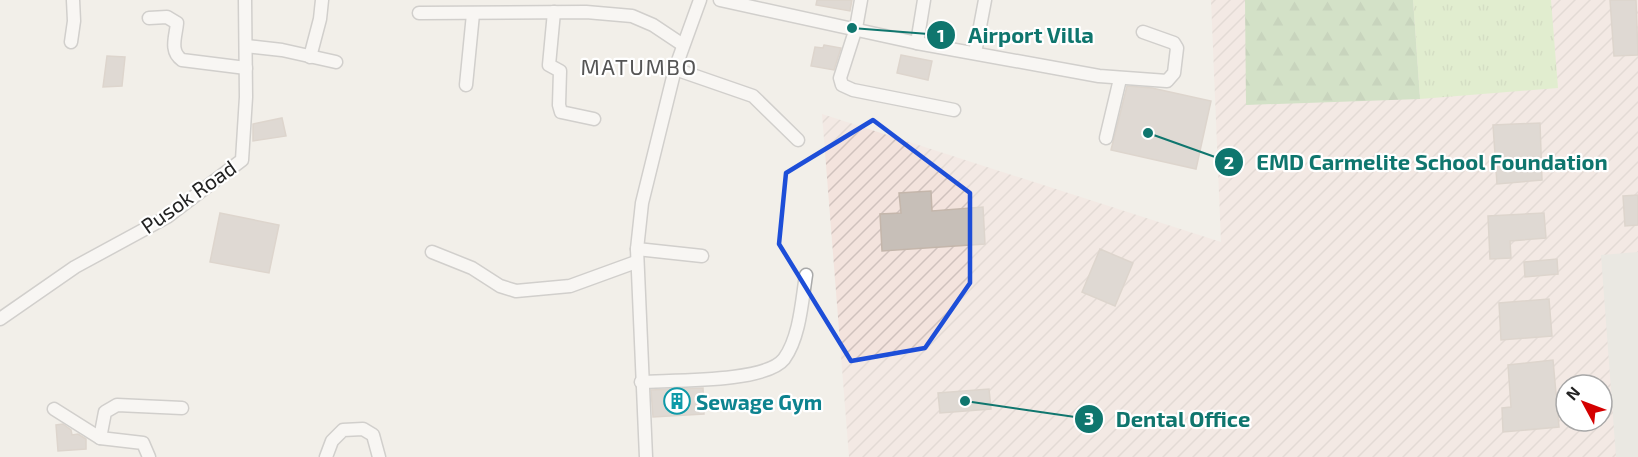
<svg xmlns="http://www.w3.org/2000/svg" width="1638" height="457" viewBox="0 0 1638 457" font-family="'Exo 2',sans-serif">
	<defs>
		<pattern id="military-furrows" width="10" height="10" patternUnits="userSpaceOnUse" patternTransform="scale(1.5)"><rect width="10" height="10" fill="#f3e3dd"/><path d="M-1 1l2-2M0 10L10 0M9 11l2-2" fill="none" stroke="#d0c2bd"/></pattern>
		<pattern id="grass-tufts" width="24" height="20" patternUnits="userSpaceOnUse" patternTransform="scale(1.5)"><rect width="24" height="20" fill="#cdebb0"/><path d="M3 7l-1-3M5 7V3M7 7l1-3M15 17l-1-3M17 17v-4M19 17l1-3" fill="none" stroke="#b0c997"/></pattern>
		<pattern id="forest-firs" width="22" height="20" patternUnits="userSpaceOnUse" patternTransform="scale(1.5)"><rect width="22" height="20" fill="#add19e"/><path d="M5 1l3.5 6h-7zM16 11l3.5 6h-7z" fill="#95b388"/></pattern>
	</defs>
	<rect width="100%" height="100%" fill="#f2efe9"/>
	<path fill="url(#military-furrows)" fill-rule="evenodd" d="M 1211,0 L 1638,0 L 1638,457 L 849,457 L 822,114 L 1221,242 ZM 1566,385 L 1602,385 L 1602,421 L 1566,421 Z"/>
	<polygon fill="#e1dfda" points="1638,252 1638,457 1616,457 1601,255"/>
	<polygon fill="url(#grass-tufts)" points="1413,0 1551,0 1558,88 1420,99"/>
	<polygon fill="url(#forest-firs)" points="1245,0 1413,0 1420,99 1246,105"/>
	<g fill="#c7bfb8" stroke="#c4b6ab" stroke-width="1.5">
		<polygon points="817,0 852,0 850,11 816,5"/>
		<polygon points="1610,0 1636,0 1638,55 1614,56"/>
		<polygon points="824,45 841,48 834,70 811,66 815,47 823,48"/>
		<polygon points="901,55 932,61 928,80 897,73"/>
		<polygon points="107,56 125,57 122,86 103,87"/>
		<polygon points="1127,86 1152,88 1211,101 1196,169 1111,150"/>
		<polygon points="282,118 286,136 253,141 253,124"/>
		<polygon points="1540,123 1542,180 1497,184 1493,125"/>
		<polygon points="931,191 932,211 983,207 985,244 882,251 880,214 901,213 899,193"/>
		<polygon points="1638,195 1638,225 1625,226 1623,196"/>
		<polygon points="220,213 279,225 269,273 210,262"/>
		<polygon points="1544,213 1546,238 1510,241 1511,258 1490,259 1488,216"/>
		<polygon points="1100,249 1133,263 1115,306 1082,292"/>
		<polygon points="1557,259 1558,274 1525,277 1524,262"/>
		<polygon points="1549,299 1552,336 1501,340 1499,303"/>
		<polygon points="1553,360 1559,427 1503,432 1502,408 1511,407 1508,365"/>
		<polygon points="703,388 704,414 653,417 651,390"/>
		<polygon points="989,389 991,409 940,413 938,393"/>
		<polygon points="63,424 71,430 72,435 78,434 86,439 86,449 58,451 56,425"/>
	</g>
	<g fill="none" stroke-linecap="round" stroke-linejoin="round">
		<g stroke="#a9a9a9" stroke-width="15">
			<g id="minor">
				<polyline points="720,0 917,43 1099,76 1167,81 1174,73 1177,48 1174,43 1143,32"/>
				<polyline points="861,0 856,28 840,78 842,85 853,90 954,110"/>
				<polyline points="554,12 549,65 560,71 559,105 561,112 594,119"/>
				<polyline points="419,13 586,12 632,16 653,25 683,45"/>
				<path d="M 149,18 L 167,17 L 177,23 C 176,36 169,51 182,60 L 246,68"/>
				<polyline points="71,42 74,21 73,0"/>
				<polyline points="917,43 924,0"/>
				<polyline points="246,46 282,50 336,62"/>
				<polyline points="975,53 985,0"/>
				<polyline points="310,57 320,19 322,0"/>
				<polyline points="675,69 753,96 798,140"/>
				<polyline points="466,85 473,14"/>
				<polyline points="1106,138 1120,79"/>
				<polyline points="637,249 702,256"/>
				<polyline points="432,252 472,268 500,286 516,291 570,286 636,262"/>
				<polyline points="0,319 75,267 167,217 242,160 246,97 245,0"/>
				<path d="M 641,382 C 672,380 765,383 784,359 C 800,337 802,300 806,275"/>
				<polyline points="54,409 100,438 143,443 149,457"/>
				<polyline points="100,438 105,412 117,405 182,408"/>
				<polyline points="326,457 332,441 343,430 363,429 373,435 379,457"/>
				<polyline points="646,457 637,249 642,203 675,69 700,0"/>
			</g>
		</g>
		<use href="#minor" stroke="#fff" stroke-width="12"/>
	</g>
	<path d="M0 0H1638V457H0ZM 873,120 L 970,193 L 970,283 L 925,348 L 851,361 L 779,244 L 786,173 Z" fill="#f2efe9" fill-opacity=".55" fill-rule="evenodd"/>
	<path fill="none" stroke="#1d4ed8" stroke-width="4.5" stroke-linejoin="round" d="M 873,120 L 970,193 L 970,283 L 925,348 L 851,361 L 779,244 L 786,173 Z"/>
	<defs>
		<g id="building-ring" transform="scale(1.35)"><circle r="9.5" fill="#fff" stroke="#0f9aa8" stroke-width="1.5"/><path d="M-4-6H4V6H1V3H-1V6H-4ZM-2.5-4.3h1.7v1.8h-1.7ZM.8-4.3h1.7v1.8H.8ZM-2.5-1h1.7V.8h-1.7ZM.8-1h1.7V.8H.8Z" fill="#0f9aa8"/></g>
	</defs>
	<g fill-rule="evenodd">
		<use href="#building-ring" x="677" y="401"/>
	</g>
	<g text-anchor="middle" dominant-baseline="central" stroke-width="4.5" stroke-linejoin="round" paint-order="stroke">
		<g font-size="21" fill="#222" stroke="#fff">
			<text transform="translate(188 196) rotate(-35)">Pusok Road</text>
		</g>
		<g font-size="21" font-weight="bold" fill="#0d838f" stroke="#fff" text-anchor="start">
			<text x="696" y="401">Sewage Gym</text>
		</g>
		<g font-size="22" letter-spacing="1.5" fill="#555" stroke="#fff">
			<text x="639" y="66">MATUMBO</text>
		</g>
	</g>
	<path fill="none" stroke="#0f766e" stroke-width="2" d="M852 28L941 35M1148 133L1229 162M965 401L1089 419"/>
	<g fill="#0f766e" stroke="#fff" stroke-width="2">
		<circle cx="852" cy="28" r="6"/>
		<circle cx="1148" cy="133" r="6"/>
		<circle cx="965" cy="401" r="6"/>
		<circle cx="941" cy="35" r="15"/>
		<circle cx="1229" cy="162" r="15"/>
		<circle cx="1089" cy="419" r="15"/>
	</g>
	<g font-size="18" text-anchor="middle" font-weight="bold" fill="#fff">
		<text x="941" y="42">1</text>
		<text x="1229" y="169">2</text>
		<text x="1089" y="425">3</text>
	</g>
	<g font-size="22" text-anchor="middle" font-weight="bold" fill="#0f766e" stroke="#fff" stroke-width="4.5" stroke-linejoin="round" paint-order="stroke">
		<text x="1031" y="43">Airport Villa</text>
		<text x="1432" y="170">EMD Carmelite School Foundation</text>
		<text x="1183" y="427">Dental Office</text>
	</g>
	<g transform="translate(1584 403) rotate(311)"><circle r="28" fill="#ffffff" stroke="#a7a7a7" stroke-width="1.5"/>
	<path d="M0-4.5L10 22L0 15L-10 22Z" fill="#d40000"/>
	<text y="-9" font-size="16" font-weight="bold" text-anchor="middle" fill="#222222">N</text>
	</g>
</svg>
